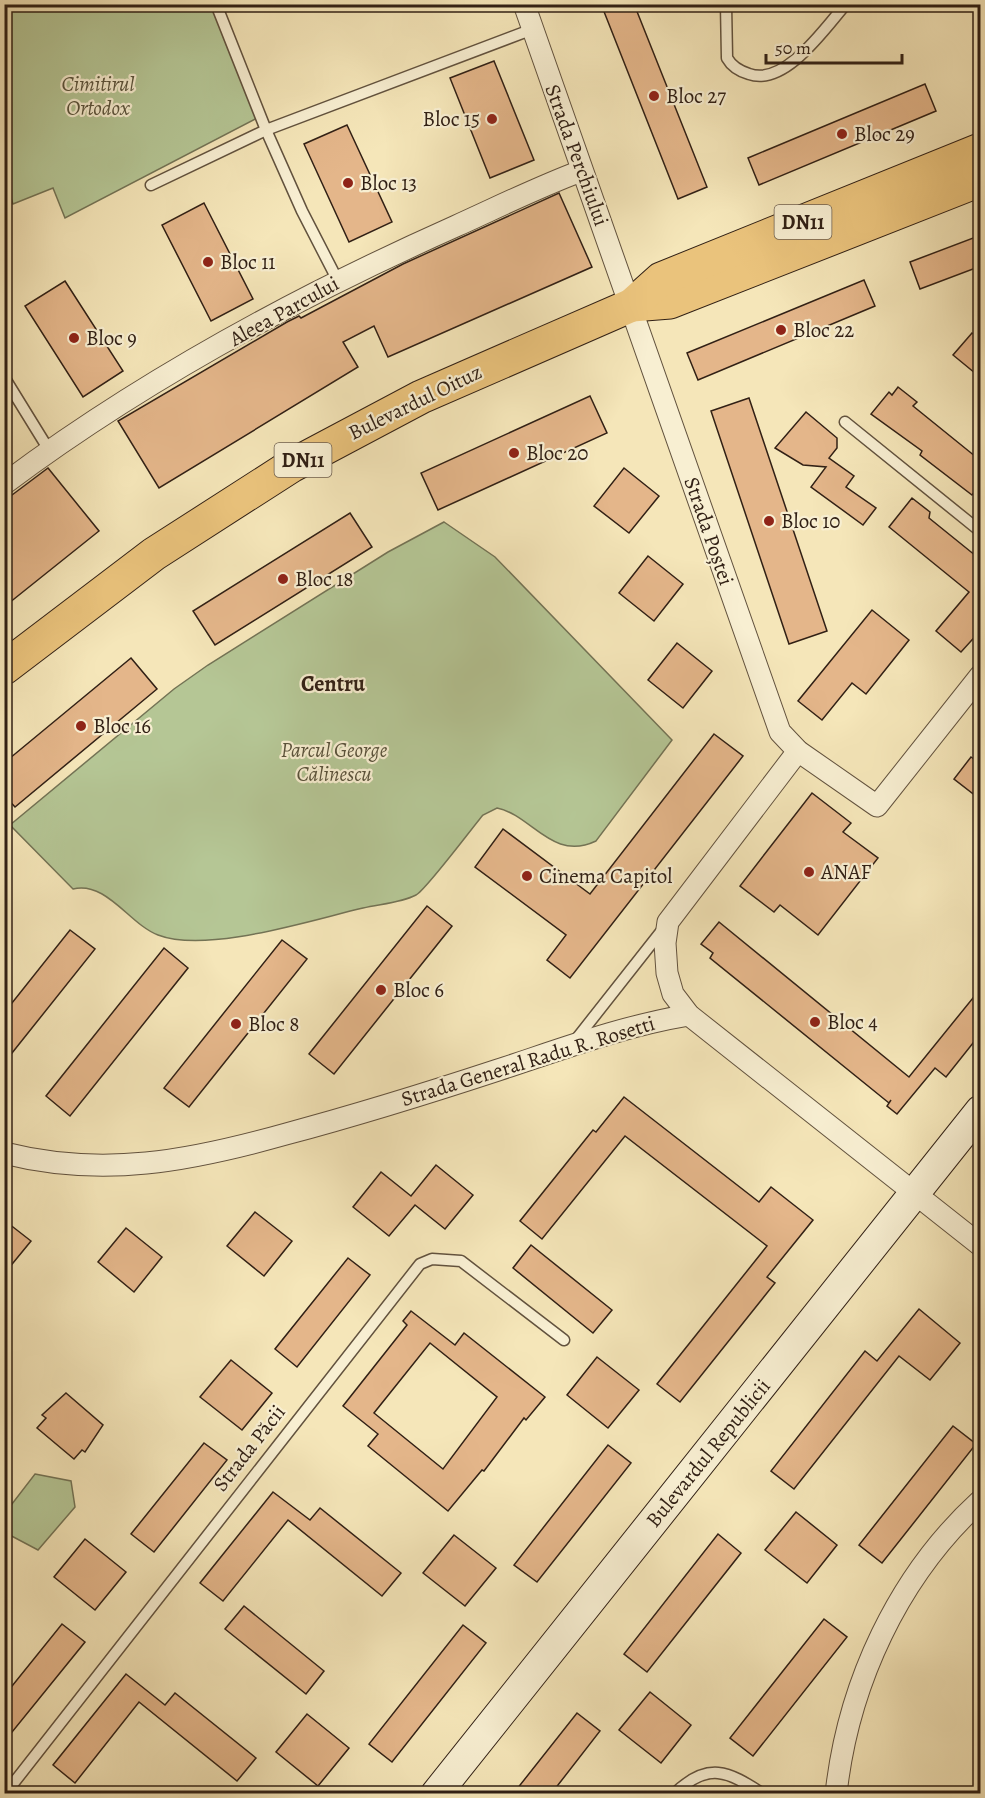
<svg xmlns="http://www.w3.org/2000/svg" width="985" height="1798" viewBox="0 0 985 1798" font-family="Alegreya,serif">
	<rect width="100%" height="100%" fill="#f5e6b9"/>
	<filter id="stains"><feTurbulence type="fractalNoise" baseFrequency=".00333" numOctaves="4"/><feColorMatrix values="0 0 0 0 .2 0 0 0 0 .09 0 0 0 0 .02 0 0 0 .5 -.17"/></filter>
	<radialGradient id="worn" r=".72"><stop offset=".6" stop-color="#630" stop-opacity="0"/><stop offset="1" stop-color="#630" stop-opacity=".3"/></radialGradient>
	<g fill="#b5c695" stroke="#737355" stroke-width="1.5">
		<polygon points="4,5 216,5 261,116 65,218 53,188 13,204 4,177"/>
		<path d="M 444,522 L 495,557 L 672,740 L 596,841 C 552,862 532,815 497,808 L 483,815 C 472,828 425,891 416,895 C 401,903 379,904 363,908 C 311,920 207,954 158,935 C 129,924 107,881 73,889 L 10,825 L 174,689 L 208,665 L 388,552 Z"/>
		<polygon points="35,1474 71,1481 75,1507 38,1550 4,1532 5,1513"/>
	</g>
	<g fill="#e4b68a" stroke="#312015" stroke-width="1.5" fill-rule="evenodd">
		<polygon points="601,4 634,4 707,187 678,199"/>
		<polygon points="494,61 534,160 490,178 450,78"/>
		<polygon points="925,84 936,111 759,185 748,158"/>
		<polygon points="347,125 392,222 349,242 304,144"/>
		<polygon points="559,193 592,267 388,357 374,326 343,342 358,367 159,488 118,421 287,322 299,316 301,318 403,264"/>
		<polygon points="204,203 253,299 211,321 162,225"/>
		<polygon points="981,235 981,266 920,289 910,262"/>
		<polygon points="864,280 875,306 698,380 687,353"/>
		<polygon points="65,281 123,371 83,397 25,306"/>
		<polygon points="972,333 981,339 981,378 953,355"/>
		<polygon points="898,387 917,402 913,406 981,461 981,484 972,495 920,455 922,451 871,414 889,392 892,395"/>
		<polygon points="590,396 607,433 438,510 421,473"/>
		<polygon points="749,398 827,631 789,644 711,411"/>
		<polygon points="806,412 837,438 837,448 829,458 854,476 846,487 876,508 863,525 811,487 826,467 803,465 775,448"/>
		<polygon points="48,468 99,531 4,607 4,501"/>
		<polygon points="624,468 659,496 629,533 594,506"/>
		<polygon points="912,498 930,512 929,518 981,560 981,630 961,652 936,631 969,592 889,527"/>
		<polygon points="350,513 372,547 215,645 193,611"/>
		<polygon points="648,556 683,584 654,621 619,593"/>
		<polygon points="872,610 909,640 866,694 852,683 822,720 798,701"/>
		<polygon points="677,643 712,671 683,708 648,680"/>
		<polygon points="131,658 157,689 15,807 4,795 4,763"/>
		<polygon points="714,734 743,756 570,978 547,960 566,935 475,867 503,829 590,894"/>
		<polygon points="971,757 981,764 981,800 954,779"/>
		<polygon points="812,793 851,823 843,832 878,858 818,935 780,905 774,912 740,886"/>
		<polygon points="427,906 452,926 334,1074 309,1054"/>
		<polygon points="719,922 909,1077 981,988 981,1033 946,1077 935,1068 897,1114 887,1106 891,1100 889,1103 710,958 713,953 701,944"/>
		<polygon points="70,930 95,949 4,1063 4,1013"/>
		<polygon points="282,940 307,959 189,1107 164,1088"/>
		<polygon points="164,948 188,968 70,1116 46,1096"/>
		<polygon points="624,1097 759,1202 771,1187 813,1220 767,1277 775,1283 680,1402 657,1384 767,1246 625,1136 542,1239 520,1221 593,1130 596,1132"/>
		<polygon points="436,1165 473,1195 445,1229 415,1205 389,1236 353,1207 381,1172 411,1196"/>
		<polygon points="255,1212 292,1241 264,1276 227,1246"/>
		<polygon points="4,1220 31,1241 4,1274"/>
		<polygon points="126,1228 162,1257 134,1292 98,1262"/>
		<polygon points="531,1245 612,1310 593,1333 513,1268"/>
		<polygon points="348,1258 370,1275 297,1367 275,1349"/>
		<polygon points="919,1309 960,1343 930,1380 899,1356 794,1489 771,1471 865,1351 877,1361"/>
		<path d="M 411,1311 L 455,1345 L 464,1333 L 545,1397 L 526,1420 L 524,1418 L 484,1471 L 482,1470 L 448,1511 L 368,1446 L 378,1434 L 343,1406 L 407,1325 L 403,1321 ZM 430,1343 L 497,1397 L 443,1469 L 374,1413 Z"/>
		<polygon points="597,1357 639,1390 608,1428 567,1395"/>
		<polygon points="231,1360 272,1393 242,1430 200,1397"/>
		<polygon points="66,1393 103,1425 85,1452 82,1450 74,1459 37,1428 46,1418 42,1415"/>
		<polygon points="953,1426 976,1444 882,1563 859,1545"/>
		<polygon points="204,1443 227,1460 154,1552 131,1534"/>
		<polygon points="608,1445 631,1463 537,1582 514,1565"/>
		<polygon points="273,1492 310,1520 320,1508 401,1573 382,1596 288,1520 223,1601 200,1583"/>
		<polygon points="796,1512 837,1545 807,1583 765,1550"/>
		<polygon points="718,1534 741,1553 647,1672 624,1654"/>
		<polygon points="454,1535 496,1568 465,1606 423,1573"/>
		<polygon points="85,1539 126,1572 95,1610 54,1577"/>
		<polygon points="244,1606 324,1671 306,1694 225,1629"/>
		<polygon points="824,1619 847,1637 753,1756 730,1738"/>
		<polygon points="62,1624 85,1642 4,1742 4,1696"/>
		<polygon points="463,1625 486,1643 392,1762 369,1744"/>
		<polygon points="126,1674 165,1705 175,1693 256,1758 237,1781 139,1702 75,1783 53,1765"/>
		<polygon points="650,1692 691,1725 661,1763 619,1730"/>
		<polygon points="577,1713 600,1731 551,1794 513,1794"/>
		<polygon points="307,1714 349,1748 318,1786 276,1752"/>
	</g>
	<g fill="none" stroke-linecap="round" stroke-linejoin="round">
		<g stroke="#62523e" stroke-width="13">
			<g id="lane">
				<polyline points="216,4 266,130 533,29"/>
				<path d="M 726,4 L 727,58 C 732,67 739,71 749,74 C 785,87 825,28 846,4"/>
				<polyline points="151,185 266,130 302,211 338,281"/>
				<polyline points="4,377 49,450"/>
				<polyline points="845,422 980,531"/>
				<polyline points="574,1042 663,929"/>
				<polyline points="5,1794 420,1264 432,1259 461,1261 564,1340"/>
				<path d="M 674,1794 C 708,1761 728,1771 763,1794"/>
			</g>
		</g>
		<g stroke="#62523e" stroke-width="23">
			<g id="street">
				<polyline points="524,4 780,732 798,751 877,806 980,676"/>
				<path d="M 4,484 C 143,380 299,296 456,226 C 498,207 538,187 581,171"/>
				<polyline points="798,751 668,922 665,943 667,973 673,994 689,1015 980,1245"/>
				<path d="M 4,1153 C 103,1178 190,1161 286,1134 C 357,1115 428,1093 498,1070 C 562,1049 623,1026 689,1015"/>
				<path d="M 836,1794 C 848,1684 898,1576 980,1501"/>
			</g>
		</g>
		<g stroke="#312015" stroke-width="32">
			<polyline id="secondary" points="436,1794 980,1111"/>
		</g>
		<g stroke="#312015" stroke-width="35">
			<g id="primary">
				<polyline points="632,305 670,302 980,180"/>
				<polyline points="4,668 154,554 291,466 421,397 632,305 661,279 980,150"/>
			</g>
		</g>
		<use href="#lane" stroke="#f8efd2" stroke-width="10"/>
		<use href="#street" stroke="#f8efd2" stroke-width="21"/>
		<use href="#secondary" stroke="#f8efd2" stroke-width="30"/>
		<use href="#primary" stroke="#eac37c" stroke-width="33"/>
	</g>
	<g fill="#8f2418" stroke="#f8efd2" stroke-width="2">
		<circle cx="654" cy="96" r="6"/>
		<circle cx="492" cy="119" r="6"/>
		<circle cx="842" cy="134" r="6"/>
		<circle cx="348" cy="183" r="6"/>
		<circle cx="208" cy="262" r="6"/>
		<circle cx="781" cy="330" r="6"/>
		<circle cx="74" cy="338" r="6"/>
		<circle cx="514" cy="453" r="6"/>
		<circle cx="769" cy="521" r="6"/>
		<circle cx="283" cy="579" r="6"/>
		<circle cx="81" cy="726" r="6"/>
		<circle cx="809" cy="872" r="6"/>
		<circle cx="527" cy="876" r="6"/>
		<circle cx="381" cy="990" r="6"/>
		<circle cx="815" cy="1022" r="6"/>
		<circle cx="236" cy="1024" r="6"/>
	</g>
	<g text-anchor="middle" dominant-baseline="central" stroke-width="4.5" stroke-linejoin="round" paint-order="stroke">
		<g fill="#f8efd2" stroke="#6d5e4e" stroke-width="1.5">
			<rect x="774.5" y="205" width="57" height="34" rx="4.5"/>
			<rect x="274.5" y="443" width="57" height="34" rx="4.5"/>
		</g>
		<g font-size="20" font-weight="bold" fill="#312015">
			<text x="803" y="222">DN11</text>
			<text x="303" y="460">DN11</text>
		</g>
		<g font-size="21" font-style="italic" fill="#59523b" stroke="#f8efd2">
			<text x="98" y="84">Cimitirul<tspan x="98" dy="24">Ortodox</tspan></text>
			<text x="334" y="750">Parcul George<tspan x="334" dy="24">Călinescu</tspan></text>
		</g>
		<g font-size="21" fill="#312015" stroke="#f8efd2" text-anchor="start">
			<text x="666" y="96">Bloc 27</text>
			<text x="480" y="119" text-anchor="end">Bloc 15</text>
			<text x="854" y="134">Bloc 29</text>
			<text x="360" y="183">Bloc 13</text>
			<text x="220" y="262">Bloc 11</text>
			<text x="793" y="330">Bloc 22</text>
			<text x="86" y="338">Bloc 9</text>
			<text x="526" y="453">Bloc 20</text>
			<text x="781" y="521">Bloc 10</text>
			<text x="295" y="579">Bloc 18</text>
			<text x="93" y="726">Bloc 16</text>
			<text x="821" y="872">ANAF</text>
			<text x="539" y="876">Cinema Capitol</text>
			<text x="393" y="990">Bloc 6</text>
			<text x="827" y="1022">Bloc 4</text>
			<text x="248" y="1024">Bloc 8</text>
		</g>
		<g font-size="21" fill="#312015" stroke="#f8efd2">
			<text transform="translate(577 155) rotate(70)">Strada Perchiului</text>
			<text transform="translate(284 311) rotate(-29)">Aleea Parcului</text>
			<text transform="translate(415 402) rotate(-26)">Bulevardul Oituz</text>
			<text transform="translate(709 531) rotate(71)">Strada Poștei</text>
			<text transform="translate(528 1061) rotate(-17)">Strada General Radu R. Rosetti</text>
			<text transform="translate(249 1448) rotate(-52)">Strada Păcii</text>
			<text transform="translate(708 1453) rotate(-51)">Bulevardul Republicii</text>
		</g>
		<g font-size="22" font-weight="bold" fill="#312015" stroke="#f8efd2">
			<text x="333" y="684">Centru</text>
		</g>
	</g>
	<rect width="985" height="1798" fill="none" stroke="#f5e6b9" stroke-width="24"/>
	<rect x="6" y="6" width="973" height="1786" fill="none" stroke="#312015" stroke-width="3"/>
	<rect x="12" y="12" width="961" height="1774" fill="none" stroke="#312015" stroke-width="1.5"/>
	<path d="M766 54v9h136v-9" fill="none" stroke="#312015" stroke-width="3"/>
	<text x="775" y="54" font-size="18" fill="#312015" stroke="#f8efd2" stroke-width="4.5" paint-order="stroke">50 m</text>
	<rect width="100%" height="100%" filter="url(#stains)"/>
	<rect width="100%" height="100%" fill="url(#worn)"/>
</svg>
